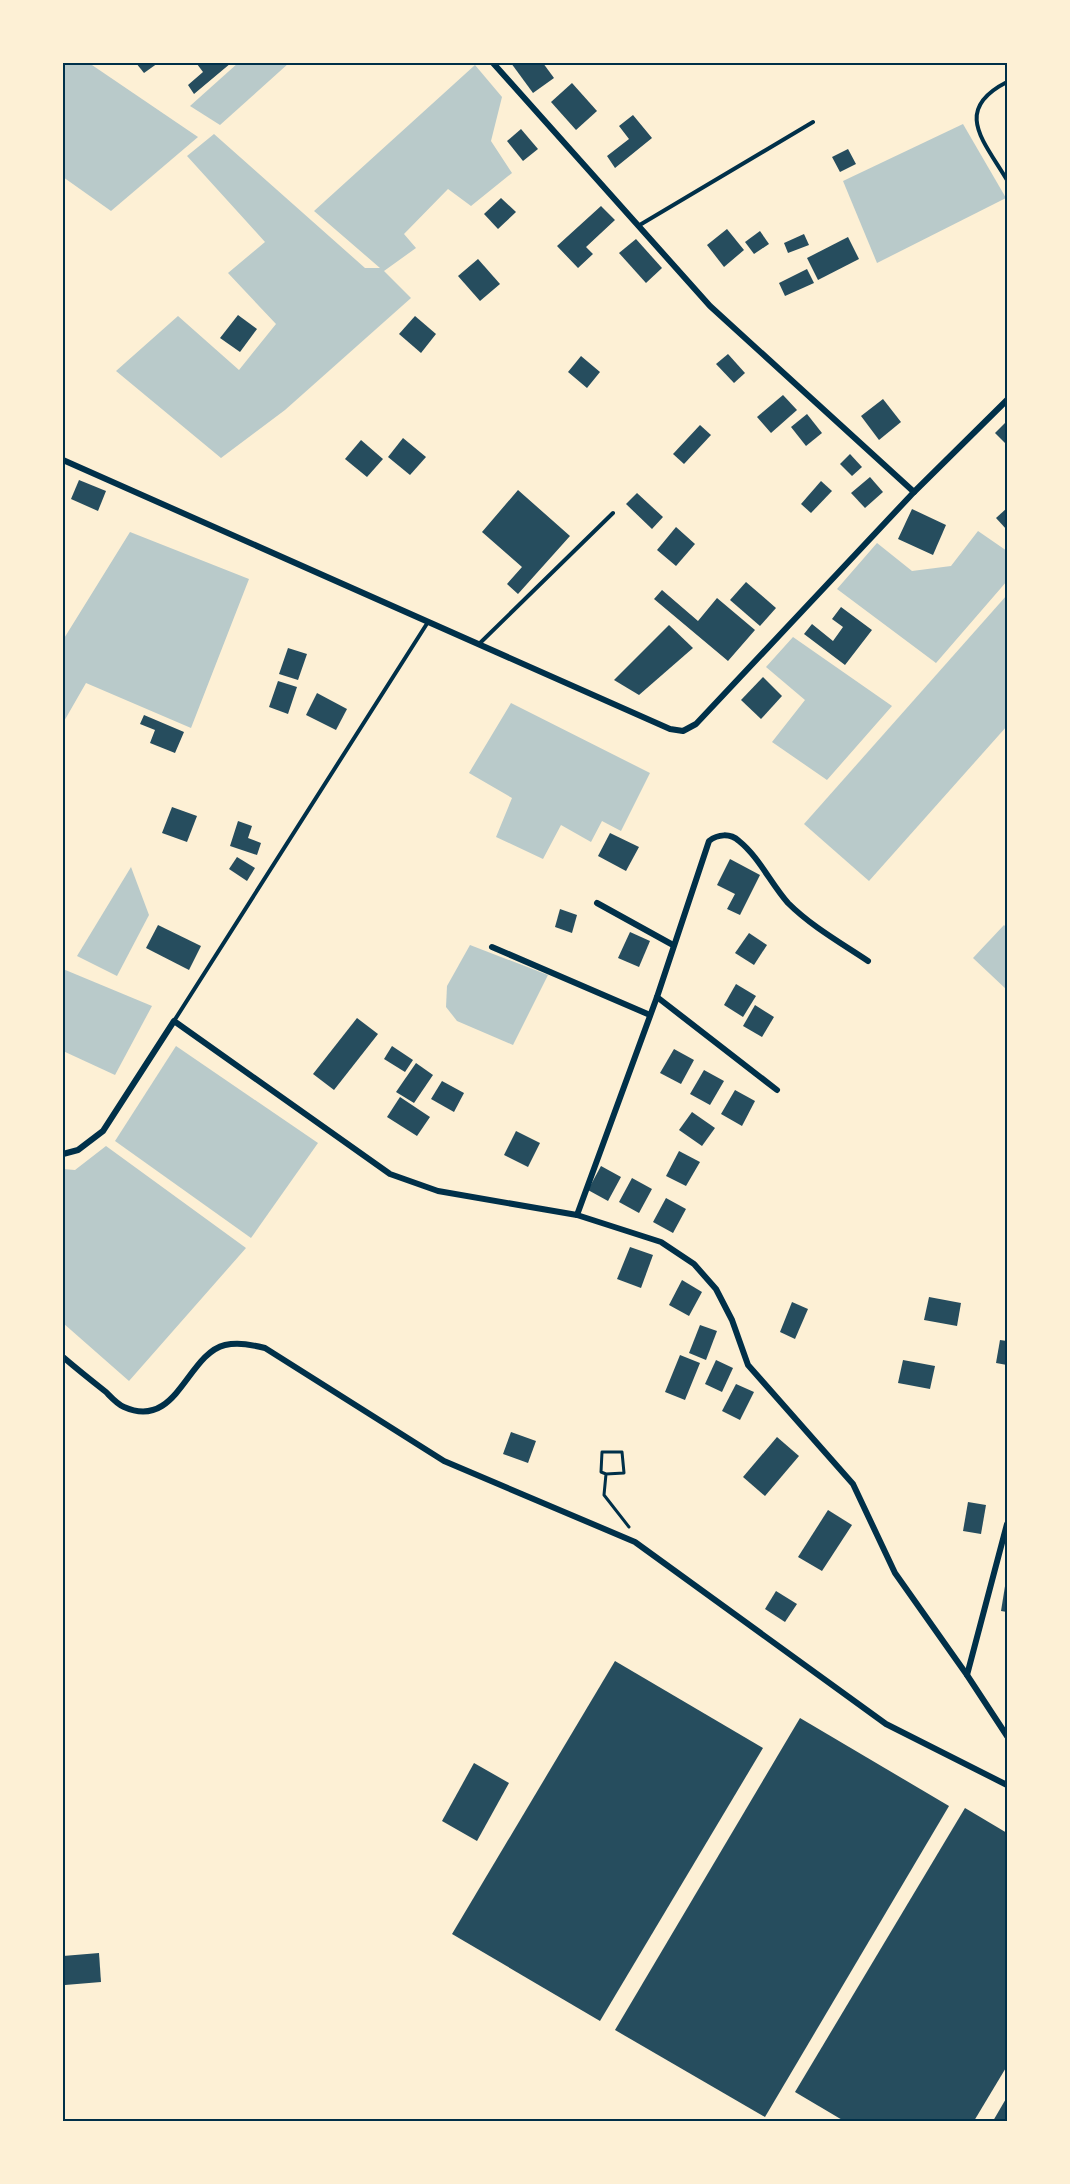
<svg xmlns="http://www.w3.org/2000/svg" width="1070" height="2184" viewBox="0 0 1070 2184" font-family="'Fira Sans Condensed',sans-serif">
	<rect width="100%" height="100%" fill="#fdf0d5"/>
	<g fill="#b9caca">
		<polygon points="63,63 89,63 198,137 111,211 63,177"/>
		<polygon points="238,63 289,63 220,125 190,106"/>
		<polygon points="475,65 502,97 491,141 512,173 471,206 448,189 404,234 416,248 384,271 411,298 285,410 221,458 116,371 178,316 239,370 276,324 228,273 265,242 187,156 214,134 365,268 380,268 314,211"/>
		<polygon points="963,124 1006,198 877,263 843,181"/>
		<polygon points="978,531 1007,551 1007,581 936,663 837,589 877,543 912,571 951,566"/>
		<polygon points="130,532 249,579 191,728 86,683 63,723 63,640"/>
		<polygon points="1007,595 1007,726 869,881 804,824"/>
		<polygon points="793,637 892,706 827,780 772,742 805,700 766,667"/>
		<polygon points="511,703 650,773 621,831 602,821 591,842 561,825 543,859 496,837 512,798 469,773"/>
		<polygon points="131,867 149,915 117,976 77,956"/>
		<polygon points="1004,925 1007,928 1007,990 973,958"/>
		<polygon points="470,945 548,975 513,1045 457,1021 446,1007 447,986"/>
		<polygon points="63,969 152,1006 115,1075 63,1051"/>
		<polygon points="176,1046 318,1143 251,1238 115,1141"/>
		<polygon points="106,1146 246,1248 129,1381 63,1323 63,1169 75,1170"/>
	</g>
	<g fill="#264d5e">
		<polygon points="136,63 158,63 144,73"/>
		<polygon points="199,63 231,63 194,94 188,85 203,72 197,64"/>
		<polygon points="511,63 543,63 554,78 533,93"/>
		<polygon points="572,83 597,111 576,130 551,102"/>
		<polygon points="633,115 652,138 615,168 607,156 629,139 619,126"/>
		<polygon points="521,129 538,149 523,161 507,141"/>
		<polygon points="848,149 856,164 840,172 832,157"/>
		<polygon points="501,198 516,212 498,229 484,214"/>
		<polygon points="601,206 615,220 586,247 593,254 578,268 557,246"/>
		<polygon points="727,229 744,250 724,267 707,245"/>
		<polygon points="760,231 769,244 754,254 745,242"/>
		<polygon points="804,234 809,245 788,253 784,243"/>
		<polygon points="848,237 859,259 818,280 807,258"/>
		<polygon points="636,239 662,268 646,283 619,253"/>
		<polygon points="478,259 500,284 480,301 458,276"/>
		<polygon points="807,269 814,283 785,296 779,283"/>
		<polygon points="238,315 257,329 240,352 220,338"/>
		<polygon points="415,316 436,334 421,353 399,334"/>
		<polygon points="728,354 745,373 734,383 716,364"/>
		<polygon points="581,356 600,372 587,388 568,372"/>
		<polygon points="783,395 797,410 771,433 757,417"/>
		<polygon points="883,399 901,422 879,440 861,416"/>
		<polygon points="807,414 822,433 806,446 791,427"/>
		<polygon points="1007,421 1007,445 995,433"/>
		<polygon points="700,425 711,435 684,464 673,454"/>
		<polygon points="403,438 426,457 410,475 388,457"/>
		<polygon points="361,440 383,459 367,477 345,459"/>
		<polygon points="850,454 862,467 852,476 840,464"/>
		<polygon points="870,477 883,492 865,508 851,493"/>
		<polygon points="79,480 106,491 98,511 71,499"/>
		<polygon points="821,481 832,491 811,513 801,504"/>
		<polygon points="518,490 570,536 518,594 507,584 522,567 482,532"/>
		<polygon points="637,493 663,517 652,529 626,504"/>
		<polygon points="1007,508 1007,530 996,518"/>
		<polygon points="912,509 946,525 933,555 898,539"/>
		<polygon points="676,527 695,544 676,566 657,550"/>
		<polygon points="746,582 776,608 760,626 730,600"/>
		<polygon points="662,590 698,621 717,598 755,630 728,661 654,599"/>
		<polygon points="841,607 872,630 845,665 804,634 812,624 833,641 843,627 832,619"/>
		<polygon points="669,625 693,648 639,695 614,680"/>
		<polygon points="288,648 307,654 298,680 279,674"/>
		<polygon points="763,677 782,696 761,719 741,700"/>
		<polygon points="278,681 297,687 288,714 269,707"/>
		<polygon points="317,693 347,709 336,730 306,715"/>
		<polygon points="144,715 184,732 175,753 150,743 155,730 140,724"/>
		<polygon points="172,807 197,816 187,842 162,833"/>
		<polygon points="238,821 252,826 248,838 261,843 257,855 230,846"/>
		<polygon points="610,833 639,847 626,871 598,856"/>
		<polygon points="237,857 255,868 247,881 229,869"/>
		<polygon points="730,859 760,875 740,915 727,909 735,894 717,885"/>
		<polygon points="560,909 577,915 572,933 555,927"/>
		<polygon points="158,925 201,946 189,970 146,948"/>
		<polygon points="630,932 650,941 639,967 618,958"/>
		<polygon points="749,933 767,945 754,965 735,953"/>
		<polygon points="736,984 756,996 743,1017 724,1005"/>
		<polygon points="755,1005 774,1017 762,1037 743,1026"/>
		<polygon points="357,1018 378,1034 334,1090 313,1074"/>
		<polygon points="392,1046 413,1060 405,1072 384,1059"/>
		<polygon points="674,1049 694,1060 681,1084 660,1073"/>
		<polygon points="416,1063 433,1075 414,1103 396,1092"/>
		<polygon points="704,1070 724,1081 710,1105 690,1094"/>
		<polygon points="442,1081 464,1093 454,1112 431,1099"/>
		<polygon points="735,1090 755,1101 742,1126 721,1114"/>
		<polygon points="400,1097 430,1117 417,1136 387,1117"/>
		<polygon points="692,1112 715,1128 702,1146 679,1130"/>
		<polygon points="516,1131 540,1143 528,1167 504,1155"/>
		<polygon points="679,1151 700,1162 686,1186 666,1176"/>
		<polygon points="601,1166 621,1177 608,1201 588,1190"/>
		<polygon points="632,1178 652,1189 639,1213 619,1202"/>
		<polygon points="666,1198 686,1209 673,1233 653,1222"/>
		<polygon points="630,1247 653,1255 641,1288 617,1279"/>
		<polygon points="682,1280 702,1292 689,1316 669,1305"/>
		<polygon points="929,1297 961,1303 957,1326 924,1320"/>
		<polygon points="792,1302 808,1309 795,1339 780,1332"/>
		<polygon points="700,1325 717,1331 706,1360 689,1353"/>
		<polygon points="1000,1340 1007,1341 1007,1365 996,1363"/>
		<polygon points="680,1355 700,1363 685,1400 665,1392"/>
		<polygon points="716,1360 733,1368 722,1392 705,1384"/>
		<polygon points="903,1360 935,1366 930,1389 898,1383"/>
		<polygon points="736,1384 754,1392 740,1420 722,1411"/>
		<polygon points="511,1432 536,1441 528,1463 503,1454"/>
		<polygon points="777,1437 799,1456 765,1496 743,1477"/>
		<polygon points="968,1502 986,1505 981,1534 963,1531"/>
		<polygon points="828,1510 852,1525 822,1571 798,1557"/>
		<polygon points="1006,1580 1007,1581 1007,1612 1001,1611"/>
		<polygon points="776,1591 797,1604 785,1622 765,1609"/>
		<polygon points="615,1661 763,1748 600,2021 452,1934"/>
		<polygon points="800,1718 949,1806 765,2117 615,2030"/>
		<polygon points="474,1763 509,1783 477,1841 442,1821"/>
		<polygon points="965,1808 1007,1833 1007,2066 974,2121 844,2121 795,2092"/>
		<polygon points="99,1953 101,1982 65,1985 63,1956"/>
		<polygon points="1007,2097 1007,2121 993,2121"/>
	</g>
	<g fill="none" stroke-linecap="round" stroke-linejoin="round">
		<polyline stroke="#003049" stroke-width="3" points="606,1474 624,1473 622,1452 602,1452 601,1472 606,1474 604,1495 629,1527"/>
		<g stroke="#003049" stroke-width="4">
			<path d="M 1007,82 C 952,110 984,141 1007,180"/>
			<polyline points="638,226 813,122"/>
			<polyline points="479,644 613,513"/>
			<polyline points="174,1021 428,622"/>
		</g>
		<g stroke="#003049" stroke-width="6">
			<polyline points="493,63 710,306 914,492 1007,400"/>
			<polyline points="63,460 670,729 683,731 696,724 914,492"/>
			<polyline points="597,903 673,945"/>
			<polyline points="492,947 650,1015"/>
			<polyline points="657,997 777,1090"/>
			<polyline points="63,1154 78,1150 103,1131 174,1021 390,1174 438,1191 577,1215 661,1242 694,1264 716,1289 732,1320 748,1365 853,1484 895,1573 967,1675 1007,1736"/>
			<path d="M 577,1215 L 657,997 L 709,841 C 718,834 730,833 739,841 C 759,857 771,884 788,903 C 811,926 841,943 868,961"/>
			<path d="M 63,1357 C 77,1369 92,1381 106,1392 C 111,1397 117,1404 124,1407 C 177,1431 187,1354 225,1345 C 239,1342 252,1345 265,1348 L 444,1461 L 635,1542 L 886,1724 L 1007,1785"/>
			<polyline points="967,1675 1007,1524"/>
		</g>
	</g>
	<rect width="1070" height="2184" fill="none" stroke="#fdf0d5" stroke-width="129"/>
	<rect x="64" y="64" width="942" height="2056" fill="none" stroke="#003049" stroke-width="2"/>
</svg>
